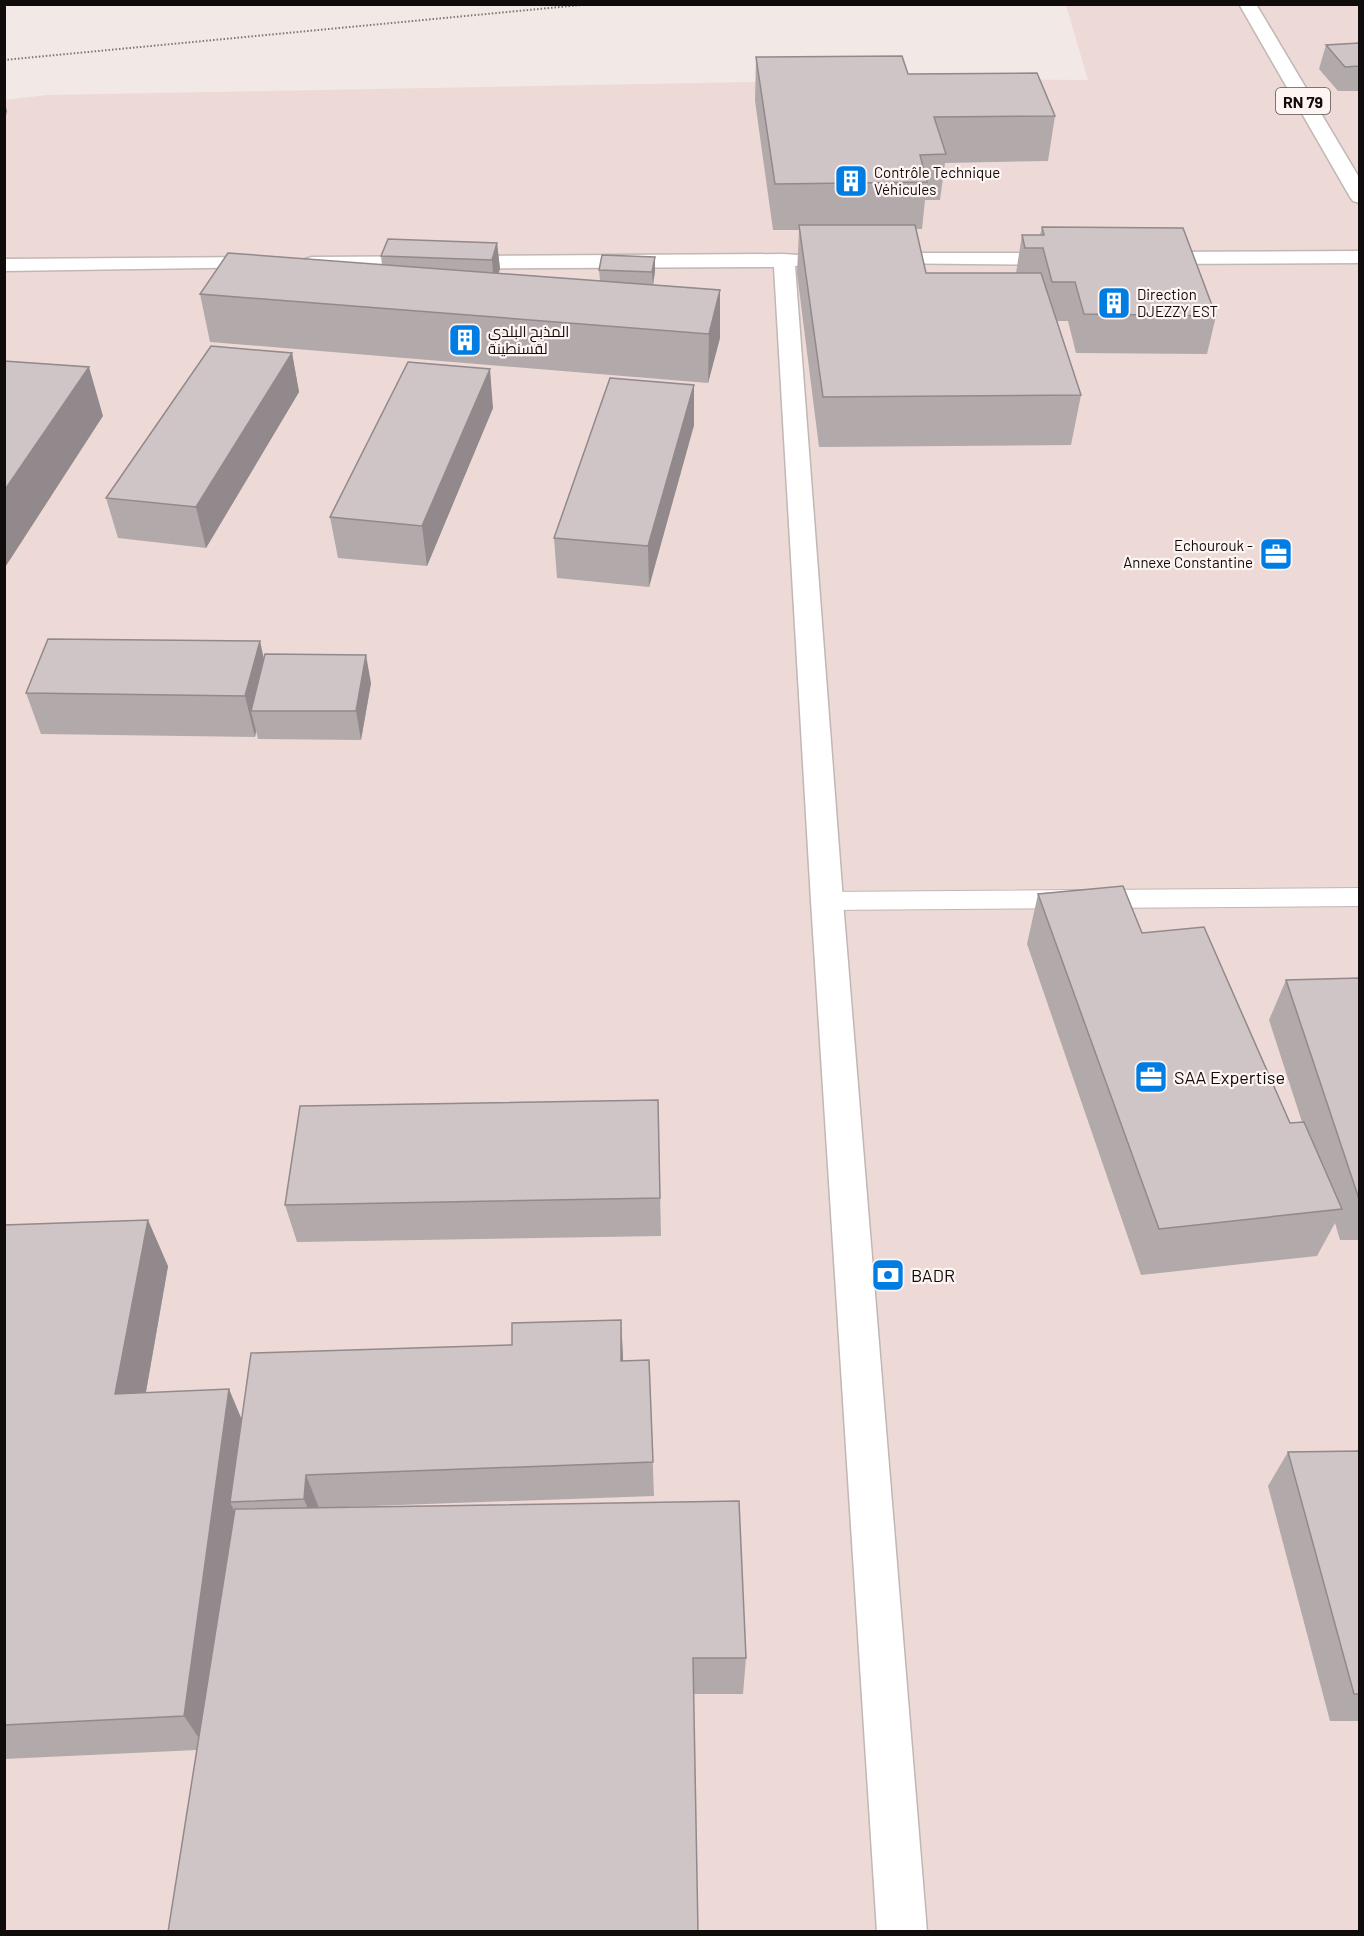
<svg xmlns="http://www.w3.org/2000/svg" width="1364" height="1936" viewBox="0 0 1364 1936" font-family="Barlow,Cairo,sans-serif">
	<rect width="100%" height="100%" fill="#f2e8e5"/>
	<polygon fill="#eddad6" points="1066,5 1359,5 1359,1931 5,1931 4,100 47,95 917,79 1088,80"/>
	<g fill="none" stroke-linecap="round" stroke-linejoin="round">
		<g stroke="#c1b7b4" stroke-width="2">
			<polygon id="lane" points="1360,888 1360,906 827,910 818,907 815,901 818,895 827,892"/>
		</g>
		<g stroke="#c1b7b4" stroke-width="3">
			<g id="street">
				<polygon points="1360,251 1360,263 1149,264 1142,262 1138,258 1142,254 1149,252"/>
				<polygon points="879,253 1062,253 1069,255 1073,259 1069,263 1062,265 872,263 868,259 872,255"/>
				<polygon points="783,254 814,256 818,260 814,264 795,266 843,901 927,1932 877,1932 811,901 774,267 312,269 305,267 301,263 305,259 312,257"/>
				<polygon points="264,257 271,259 275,263 271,267 4,271 4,259"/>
			</g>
		</g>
		<g stroke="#c1b7b4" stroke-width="3">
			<polygon id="highway" points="1239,4 1256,4 1360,179 1360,203 1353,201 1350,197"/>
		</g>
		<polyline stroke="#7d7775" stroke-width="2" stroke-dasharray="1.5 2" stroke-linecap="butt" points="4,60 591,4"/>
		<use href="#lane" fill="#fff" fill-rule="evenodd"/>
		<use href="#street" fill="#fff" fill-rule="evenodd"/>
		<use href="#highway" fill="#fff" fill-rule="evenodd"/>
	</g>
	<g fill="#b2a9aa">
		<polygon points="1359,43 1359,91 1338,91 1319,69 1326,45"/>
		<polygon points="756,57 908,74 1055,116 1048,161 945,163 940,200 925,200 922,229 916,229 926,273 1016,273 1022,235 1040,235 1042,227 1216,316 1207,354 1076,353 1068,321 1057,321 1081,395 1071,445 819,447 797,273 799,230 773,230 755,101"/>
		<polygon points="497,243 500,269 498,273 600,281 599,270 655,257 655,271 653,285 720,290 720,338 708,383 210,342 200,294 382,265 381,256"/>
		<polygon points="292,353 299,392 206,548 118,538 106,498"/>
		<polygon points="694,385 694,425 649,587 557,578 554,538"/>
		<polygon points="493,408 427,566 338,558 330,517"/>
		<polygon points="264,660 371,683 361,740 258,739 256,731 255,737 41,734 26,693"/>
		<polygon points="1038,894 1142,933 1290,1123 1302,1122 1269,1020 1286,980 1359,978 1359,1240 1340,1240 1335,1223 1317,1256 1141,1275 1027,944"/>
		<polygon points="658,1100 661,1236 297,1242 285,1205"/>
		<polygon points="4,1225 168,1266 146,1392 242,1419 623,1361 649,1360 654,1496 343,1507 746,1658 743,1694 694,1694 197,1750 4,1759"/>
		<polygon points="1359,1451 1359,1721 1330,1721 1268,1486 1288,1452"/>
	</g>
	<g fill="#91898b">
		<polygon points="4,101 7,111 5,120 4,119"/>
		<polygon points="497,243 500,269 494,287 492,260"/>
		<polygon points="655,257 655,271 653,285 652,272"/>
		<polygon points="720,290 720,338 708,383 709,334"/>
		<polygon points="292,353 299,392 206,548 196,507"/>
		<polygon points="89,367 103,416 4,569 4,491"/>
		<polygon points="490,369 493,408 427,566 422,526"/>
		<polygon points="694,385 694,425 649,587 648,546"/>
		<polygon points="260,641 269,682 251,711 256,731 255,737 245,696"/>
		<polygon points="366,655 371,683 361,740 356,711"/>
		<polygon points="148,1220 168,1266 138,1437 115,1394"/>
		<polygon points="621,1320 623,1355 623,1397 621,1361"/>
		<polygon points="229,1389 247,1432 230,1502 236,1515 207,1750 184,1716"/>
		<polygon points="306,1475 319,1508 317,1531 304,1499"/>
	</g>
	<g fill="#cfc4c6" stroke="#91898b" stroke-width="1.5">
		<polygon points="1359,43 1359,66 1345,67 1326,45"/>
		<polygon points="902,56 908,74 1037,73 1055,116 934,117 946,154 920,155 927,182 775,184 756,57"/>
		<polygon points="799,225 915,225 926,273 1041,273 1081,395 823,397"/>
		<polygon points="1042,227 1183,228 1216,316 1084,314 1075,282 1052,282 1043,248 1025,248 1022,235 1044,235"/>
		<polygon points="388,239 497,243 492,260 381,256"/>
		<polygon points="228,253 720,290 709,334 200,294"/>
		<polygon points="602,255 655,257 652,272 599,270"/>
		<polygon points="211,346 292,353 196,507 106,498"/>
		<polygon points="4,361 89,367 4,491"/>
		<polygon points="408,362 490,369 422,526 330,517"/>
		<polygon points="610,378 694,385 648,546 554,538"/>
		<polygon points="48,639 260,641 245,696 26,693"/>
		<polygon points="265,654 366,655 356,711 251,711"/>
		<polygon points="1123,886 1142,933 1204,927 1290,1123 1304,1122 1342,1209 1159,1229 1038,894"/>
		<polygon points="1359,978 1359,1199 1286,980"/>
		<polygon points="658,1100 660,1198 285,1205 300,1106"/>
		<polygon points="148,1220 115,1394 229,1389 184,1716 4,1725 4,1225"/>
		<polygon points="621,1320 621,1361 649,1360 653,1462 306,1475 304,1499 230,1502 251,1353 512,1345 512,1323"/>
		<polygon points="1359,1451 1359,1694 1354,1694 1288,1452"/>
		<polygon points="739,1501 746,1658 693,1658 698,1932 168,1932 235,1509"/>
	</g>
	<defs>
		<g id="building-square" transform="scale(1.725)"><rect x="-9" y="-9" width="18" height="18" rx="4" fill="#007de3" stroke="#fef5f3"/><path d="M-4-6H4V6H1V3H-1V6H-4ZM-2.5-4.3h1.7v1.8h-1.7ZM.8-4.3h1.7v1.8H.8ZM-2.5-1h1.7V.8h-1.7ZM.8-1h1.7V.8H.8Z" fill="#fff"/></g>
		<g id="office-square" transform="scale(1.725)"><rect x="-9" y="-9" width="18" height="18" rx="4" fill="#007de3" stroke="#fef5f3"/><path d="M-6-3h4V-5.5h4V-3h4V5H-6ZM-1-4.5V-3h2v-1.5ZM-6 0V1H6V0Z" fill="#fff"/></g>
		<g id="bank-square" transform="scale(1.725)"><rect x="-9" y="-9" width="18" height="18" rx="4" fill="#007de3" stroke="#fef5f3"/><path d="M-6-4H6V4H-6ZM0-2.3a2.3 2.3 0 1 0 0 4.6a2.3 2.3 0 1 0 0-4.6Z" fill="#fff"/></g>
	</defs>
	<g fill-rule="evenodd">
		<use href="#building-square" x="851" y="181"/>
		<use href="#building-square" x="1114" y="303"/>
		<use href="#building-square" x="465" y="340"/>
		<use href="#office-square" x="1276" y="554"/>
		<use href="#office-square" x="1151" y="1077"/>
		<use href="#bank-square" x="888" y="1275"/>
	</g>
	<g text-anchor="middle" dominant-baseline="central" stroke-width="4.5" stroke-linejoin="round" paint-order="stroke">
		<g font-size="15" fill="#0f0c0b" stroke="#fef5f3" text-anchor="start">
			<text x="874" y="172">Contrôle Technique<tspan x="874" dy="17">Véhicules</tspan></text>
			<text x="1137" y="294">Direction<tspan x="1137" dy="17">DJEZZY EST</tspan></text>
			<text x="488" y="331">المذبح البلدي<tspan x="488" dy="17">لقسنطينة</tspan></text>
			<text x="1253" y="545" text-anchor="end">Echourouk -<tspan x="1253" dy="17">Annexe Constantine</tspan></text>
		</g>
		<rect fill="#fef5f3" stroke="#575251" stroke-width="1.5" x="1276" y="88" width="54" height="26" rx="4.5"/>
		<g font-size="16" font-weight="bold" fill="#0f0c0b">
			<text x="1303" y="101">RN 79</text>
		</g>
		<g font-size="18" fill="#0f0c0b" stroke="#fef5f3" text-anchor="start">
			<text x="1174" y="1077">SAA Expertise</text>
			<text x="911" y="1275">BADR</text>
		</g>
	</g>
	<rect width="1364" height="1936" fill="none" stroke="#0f0c0b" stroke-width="12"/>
</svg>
